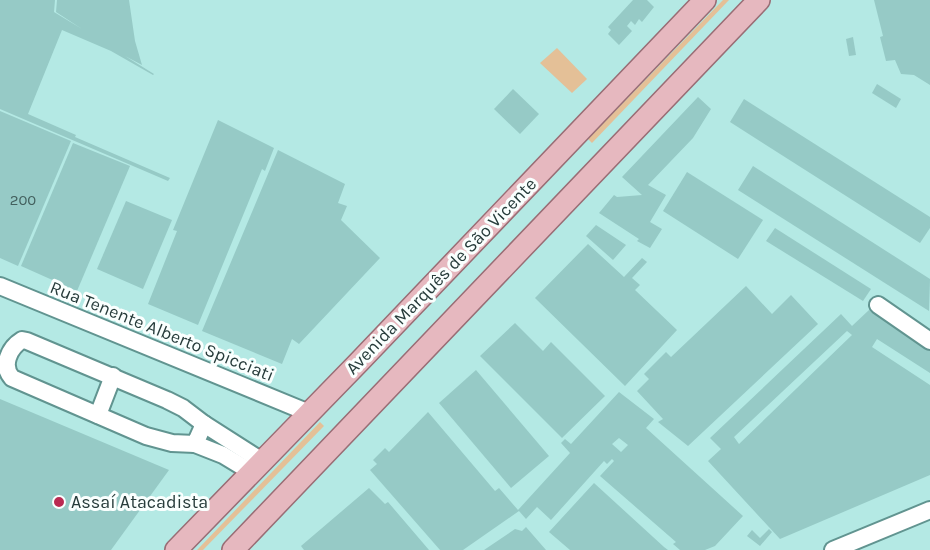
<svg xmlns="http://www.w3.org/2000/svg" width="930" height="550" viewBox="0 0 930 550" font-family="Karla,sans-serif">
	<rect width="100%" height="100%" fill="#b4e9e4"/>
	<g fill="#e4c097">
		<polygon points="723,0 729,0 592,143 588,139"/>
		<polygon points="557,48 587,79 572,93 540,63"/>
		<polygon points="320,422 324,426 203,550 197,550"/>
	</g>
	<g fill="#96cac6" fill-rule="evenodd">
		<polygon points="0,0 55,0 54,12 82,29 56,12 57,0 129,0 135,41 142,65 125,56 154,74 153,75 111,51 62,30 28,114 76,135 75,137 170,178 168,181 0,109"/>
		<polygon points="633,0 647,0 654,7 642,22 639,19 635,25 631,21 627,26 632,31 619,45 608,34 611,30 608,27"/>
		<polygon points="874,0 930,0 930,85 914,75 901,74 895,60 886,61 880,37 883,36"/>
		<polygon points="853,37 856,55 849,56 846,39"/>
		<polygon points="877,84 901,99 896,108 872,93"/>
		<polygon points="513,89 539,114 520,134 494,109"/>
		<polygon points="698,97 711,109 693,138 648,185 666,195 650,222 662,229 650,248 637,241 639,239 599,213 614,195 617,197 642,195 622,177"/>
		<polygon points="744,99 930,217 930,228 920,243 730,122"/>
		<polygon points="0,111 71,141 18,266 0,258"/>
		<polygon points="218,120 274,148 265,171 262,169 198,325 148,304 177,231 173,230"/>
		<polygon points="73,143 130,166 77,291 21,266"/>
		<polygon points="278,150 345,184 338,203 347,206 341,220 380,258 299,344 292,339 282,364 202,331"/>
		<polygon points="753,166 930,279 929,311 738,190"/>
		<polygon points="687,172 763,220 738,259 663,211"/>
		<polygon points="126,201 172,220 143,289 97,269"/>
		<polygon points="596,225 626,245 613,260 586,236"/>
		<polygon points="775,228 871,289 863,301 766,241"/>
		<polygon points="588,244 624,277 642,258 647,262 632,278 640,285 635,290 677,330 625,386 535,298"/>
		<polygon points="746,286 772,314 791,295 818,324 688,446 658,422 663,419 637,391 649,379 644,374 666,352 671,357"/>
		<path d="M 869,310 L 930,349 L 930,373 L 877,339 L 872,347 L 930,385 L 930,475 L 780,539 L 708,461 L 721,449 L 710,438 L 841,314 L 852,326 ZM 847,331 L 852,335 L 739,444 L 734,437 Z"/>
		<polygon points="515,323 543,351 551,342 605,396 562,438 480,356"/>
		<polygon points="476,370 549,456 511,488 439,403"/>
		<path d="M 619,392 L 654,419 L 646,428 L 743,516 L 715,546 L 705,550 L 680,550 L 673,544 L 676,542 L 600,476 L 614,461 L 612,459 L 607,464 L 604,461 L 551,520 L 537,507 L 526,519 L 519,511 L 463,550 L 440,550 L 370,470 L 377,464 L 373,460 L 385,448 L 389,452 L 428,412 L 495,491 L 499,488 L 518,510 L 570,453 L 561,443 L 565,439 L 571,444 ZM 619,438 L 628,445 L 621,452 L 612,444 Z"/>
		<polygon points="0,399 169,470 111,550 0,550"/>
		<polygon points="594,483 664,547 668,550 570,550 549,532"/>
		<polygon points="369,488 385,504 388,502 429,550 304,550 301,546"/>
		<polygon points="526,527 546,550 484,550 515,529 522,531"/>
		<polygon points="769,529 772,532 760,546 747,536 752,530 760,538"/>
	</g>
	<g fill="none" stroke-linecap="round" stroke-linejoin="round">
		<g stroke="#619490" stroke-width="20">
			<g id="minor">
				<polyline points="0,286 309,413"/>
				<polyline points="878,305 930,341"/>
				<path d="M 22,340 L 27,341 L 167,400 L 183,408 L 204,424 L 195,444 L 172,443 L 146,436 L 12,378 C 1,366 9,348 22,340 Z"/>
				<polyline points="98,415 113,376"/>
				<polyline points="204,424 262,461"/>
				<polyline points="195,444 223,455 251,472"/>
				<polyline points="833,550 930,510"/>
			</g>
		</g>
		<g stroke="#996d75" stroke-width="24">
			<g id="major">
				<polyline points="176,550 359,362 705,0"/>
				<polyline points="233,550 759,0"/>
			</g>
		</g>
		<use href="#minor" stroke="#fff" stroke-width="16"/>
		<use href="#major" stroke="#e6b8bf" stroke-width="21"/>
	</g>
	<circle fill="#ba2a52" stroke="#fafffe" stroke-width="2" cx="59" cy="502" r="6"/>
	<g text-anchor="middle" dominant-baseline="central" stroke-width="6" stroke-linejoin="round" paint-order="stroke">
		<g font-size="15" fill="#43605e">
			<text x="23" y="200">200</text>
		</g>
		<g font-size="18" fill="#273c3b" stroke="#fafffe">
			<text transform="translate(441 276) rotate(-46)">Avenida Marquês de São Vicente</text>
			<text transform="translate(162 331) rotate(22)">Rua Tenente Alberto Spicciati</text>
		</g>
		<g font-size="18" fill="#273c3b" stroke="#fafffe" text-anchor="start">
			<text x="71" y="502">Assaí Atacadista</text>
		</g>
	</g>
</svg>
